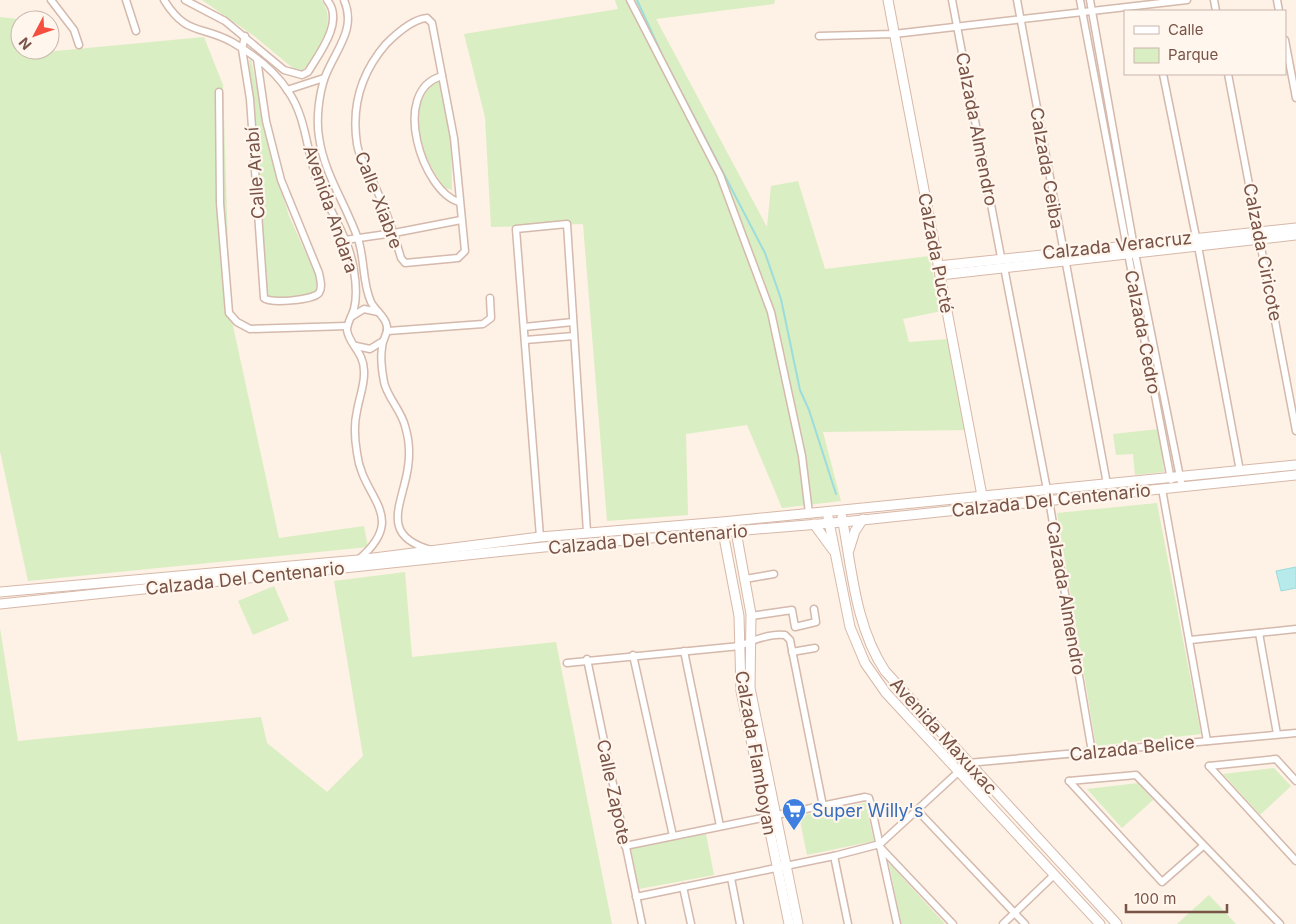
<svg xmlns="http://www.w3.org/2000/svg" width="1296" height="924" viewBox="0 0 1296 924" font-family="Inter,sans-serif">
	<rect width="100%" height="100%" fill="#fef1e5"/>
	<g fill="#d9eec2">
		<path d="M 202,0 L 321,0 C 338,19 320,58 301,71 L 294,69 L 254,36 Z"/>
		<polygon points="615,0 775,0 774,4 656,19 767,227 771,186 798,181 825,269 929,256 942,311 903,319 909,342 948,339 969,430 823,432 841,501 782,508 747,425 686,434 688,515 607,521 583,224 491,227 485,117 464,34 618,9"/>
		<polygon points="0,17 26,20 20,20 20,50 44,50 45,52 204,37 223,85 230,312 279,538 364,526 368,547 28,581 0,451"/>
		<polygon points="249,60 251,60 273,162 289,216 318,280 316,290 309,295 273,300 266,295"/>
		<path d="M 435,81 L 440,82 L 451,138 L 452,190 L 445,188 C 420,153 401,117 435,81 Z"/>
		<polygon points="1159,429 1164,472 1135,475 1133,454 1116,455 1113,434"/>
		<polygon points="1157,503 1201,734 1096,746 1057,513"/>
		<polygon points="405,572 412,657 556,642 612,924 0,924 0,628 18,741 261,717 267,743 327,792 363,756 334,581"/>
		<polygon points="274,586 289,620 253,635 238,601"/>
		<polygon points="1274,768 1291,786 1260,815 1223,774"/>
		<polygon points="1138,783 1153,800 1122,828 1087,789"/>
		<polygon points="865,803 874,841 807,855 799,816"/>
		<polygon points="706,834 714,875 639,889 631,849"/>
		<polygon points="889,863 945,924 901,924"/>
		<polygon points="1209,895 1236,924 1177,924"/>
	</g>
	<polygon fill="#b7eaea" stroke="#9cdcdd" points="1296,567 1296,588 1281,591 1276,571"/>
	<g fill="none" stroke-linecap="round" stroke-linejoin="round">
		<polyline stroke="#9cdcdd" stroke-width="2" points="637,0 664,59 765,253 781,299 800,390 809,410 836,494"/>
		<g stroke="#d4b9ac" stroke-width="9">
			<g id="street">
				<polyline points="51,0 74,30 79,45"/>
				<polyline points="126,0 136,31"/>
				<path d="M 164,0 C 186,36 201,25 232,42 C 253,54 275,71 288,91 C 306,117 306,148 316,177 C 327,208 350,238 354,271 C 356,283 357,297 354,309 C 352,316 347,323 347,330 C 349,345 364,352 364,371 C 365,384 359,398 357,411 C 354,423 355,441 357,453 C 362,499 410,516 358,560"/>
				<path d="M 185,0 L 225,21 L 284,70 L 302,75 L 308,72 C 319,54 345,21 327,0"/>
				<path d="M 344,0 C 357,30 335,50 325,77 C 319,94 316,119 319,137 C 324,174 346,204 358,239 C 365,259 362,283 371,302 C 375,310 383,315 386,323 C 390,333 382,338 382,348 C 380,359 382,371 384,382 C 387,397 401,410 405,426 C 409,439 410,454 408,467 C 403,504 378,535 431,550"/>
				<polyline points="630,0 720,175 771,312 802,456 809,513"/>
				<polyline points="952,0 1001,257"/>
				<polyline points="1017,0 1107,484"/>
				<polyline points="1080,0 1171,480"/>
				<polyline points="1090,0 1135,253 1182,487"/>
				<polyline points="1214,0 1216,11"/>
				<polyline points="1277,0 1279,11"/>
				<path d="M 427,18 L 432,23 L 454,138 L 465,251 L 458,258 L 405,263 L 401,258 C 394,233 386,210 375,186 C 369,172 359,159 357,144 C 351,105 361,73 386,44 C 396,34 412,19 427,18 Z"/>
				<path d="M 245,36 L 242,49 L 250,99 L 264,298 C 271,304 313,300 319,293 C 323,287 320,279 319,273 L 281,180 L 266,121 L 257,59"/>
				<polyline points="819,36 894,34 1187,0"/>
				<polyline points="1285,40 1296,98"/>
				<polyline points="1163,74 1196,237"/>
				<polyline points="1228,74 1296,431"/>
				<path d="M 442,76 C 389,91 423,192 459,202"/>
				<polyline points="287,90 324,78"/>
				<polyline points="219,92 220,203 229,313 237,322 250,329 347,326"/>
				<polyline points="345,240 394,233 461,220"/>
				<polyline points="1198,246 1240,471"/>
				<polyline points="1004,267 1049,500 1092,752"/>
				<polyline points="351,317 364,309 378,312"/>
				<polyline points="524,327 573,322"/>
				<polyline points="388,331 483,324 491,318 490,298"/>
				<polyline points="525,340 574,336"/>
				<polyline points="356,346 370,349 383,341"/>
				<polyline points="1162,489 1207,741"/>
				<polyline points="540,537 516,229 567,224 587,532"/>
				<polyline points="745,579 774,574"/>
				<polyline points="751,616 792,610 795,627 816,622 814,609"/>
				<polyline points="1259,633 1277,734"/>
				<polyline points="1190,640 1296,629"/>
				<polyline points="684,651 720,826"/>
				<polyline points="792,652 815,648"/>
				<polyline points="633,655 673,836"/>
				<polyline points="587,659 642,924"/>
				<path d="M 567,663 L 740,646 C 753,640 771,633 785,635 L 790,640 L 823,806"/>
				<polyline points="1209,766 1296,861"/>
				<polyline points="1209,766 1276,759 1296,781"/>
				<polyline points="1069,781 1136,775 1280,924"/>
				<polyline points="1069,781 1162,882 1203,846"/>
				<polyline points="917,810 1025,924"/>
				<polyline points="625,846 865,797 869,798 871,805 897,924"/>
				<polyline points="880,847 953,924"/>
				<polyline points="834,856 848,924"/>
				<polyline points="731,878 740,924"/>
				<polyline points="683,887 691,924"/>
				<polyline points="636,897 834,856 880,844 968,763 1296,733"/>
				<polyline points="1003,924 1054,875"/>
			</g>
		</g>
		<g stroke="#d7b8a9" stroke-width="11">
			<g id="secondary">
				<polyline points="888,0 983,501"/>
				<polyline points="938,266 1296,228"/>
				<polyline points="940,275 1296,235"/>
				<polyline points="828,517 850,627 865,663 886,693 1100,924"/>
				<path d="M 842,517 C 852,569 855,626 885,671 L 1117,924"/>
				<polyline points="814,524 833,550"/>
				<polyline points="735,526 751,614 750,688 798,924"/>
				<polyline points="722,527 739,616 741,691 789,924"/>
				<polyline points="849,550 855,531 863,519"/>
				<polyline points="0,592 358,560 540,537 722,522 1296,465"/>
				<polyline points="0,604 544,547 843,522 1296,475"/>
			</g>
		</g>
		<use href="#street" stroke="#fff" stroke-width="6"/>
		<use href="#secondary" stroke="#fff" stroke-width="9"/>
	</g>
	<defs>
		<g id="supermarket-pin" transform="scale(1.25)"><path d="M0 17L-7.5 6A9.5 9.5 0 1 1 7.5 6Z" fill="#3f7fe0" stroke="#fff6ed"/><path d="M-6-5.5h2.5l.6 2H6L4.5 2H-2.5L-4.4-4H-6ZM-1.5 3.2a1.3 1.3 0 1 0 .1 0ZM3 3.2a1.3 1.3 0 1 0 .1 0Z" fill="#fff"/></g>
	</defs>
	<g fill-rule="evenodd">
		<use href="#supermarket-pin" x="794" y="810"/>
	</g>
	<g text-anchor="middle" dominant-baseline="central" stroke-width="4.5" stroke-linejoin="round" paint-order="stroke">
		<g font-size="18" fill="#7a5347" stroke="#fff6ed">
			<text transform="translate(977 129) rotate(79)">Calzada Almendro</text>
			<text transform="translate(1047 168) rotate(80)">Calzada Ceiba</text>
			<text transform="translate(255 173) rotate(-94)">Calle Arabí</text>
			<text transform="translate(379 200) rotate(69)">Calle Xiabre</text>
			<text transform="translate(331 209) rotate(71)">Avenida Andara</text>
			<text transform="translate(1117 245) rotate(-6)">Calzada Veracruz</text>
			<text transform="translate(1263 252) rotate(79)">Calzada Ciricote</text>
			<text transform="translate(936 253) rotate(79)">Calzada Pucté</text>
			<text transform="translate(1143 332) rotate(79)">Calzada Cedro</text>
			<text transform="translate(1051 500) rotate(-6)">Calzada Del Centenario</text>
			<text transform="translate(648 539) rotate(-5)">Calzada Del Centenario</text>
			<text transform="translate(245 578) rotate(-6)">Calzada Del Centenario</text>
			<text transform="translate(1066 598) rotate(80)">Calzada Almendro</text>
			<text transform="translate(944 736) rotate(48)">Avenida Maxuxac</text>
			<text transform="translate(1132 748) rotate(-6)">Calzada Belice</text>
			<text transform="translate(756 753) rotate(80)">Calzada Flamboyan</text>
			<text transform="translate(614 792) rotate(78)">Calle Zapote</text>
		</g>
		<g font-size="18" fill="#366cbe" stroke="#fff6ed" text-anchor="start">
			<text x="812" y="810">Super Willy's</text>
		</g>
	</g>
	<rect x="1124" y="10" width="162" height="65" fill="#fff6ed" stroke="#cab5ab"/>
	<rect x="1134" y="26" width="25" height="8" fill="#ffffff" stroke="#cab5ab"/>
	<text x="1168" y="35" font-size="15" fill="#7a5347">Calle</text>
	<rect x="1134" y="48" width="25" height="15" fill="#d9eec2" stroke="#cab5ab"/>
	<text x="1168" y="60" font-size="15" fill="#7a5347">Parque</text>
	<g transform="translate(35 35) rotate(229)"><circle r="24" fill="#fff6ed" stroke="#cab5ab"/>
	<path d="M0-4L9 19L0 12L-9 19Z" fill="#f44f3f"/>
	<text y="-8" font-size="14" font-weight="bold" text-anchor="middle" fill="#7a5347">N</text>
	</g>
	<path d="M1126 904v8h101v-8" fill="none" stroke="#7a5347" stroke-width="2.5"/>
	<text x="1134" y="904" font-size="15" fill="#7a5347" stroke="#fff6ed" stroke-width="4" paint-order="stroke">100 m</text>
</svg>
